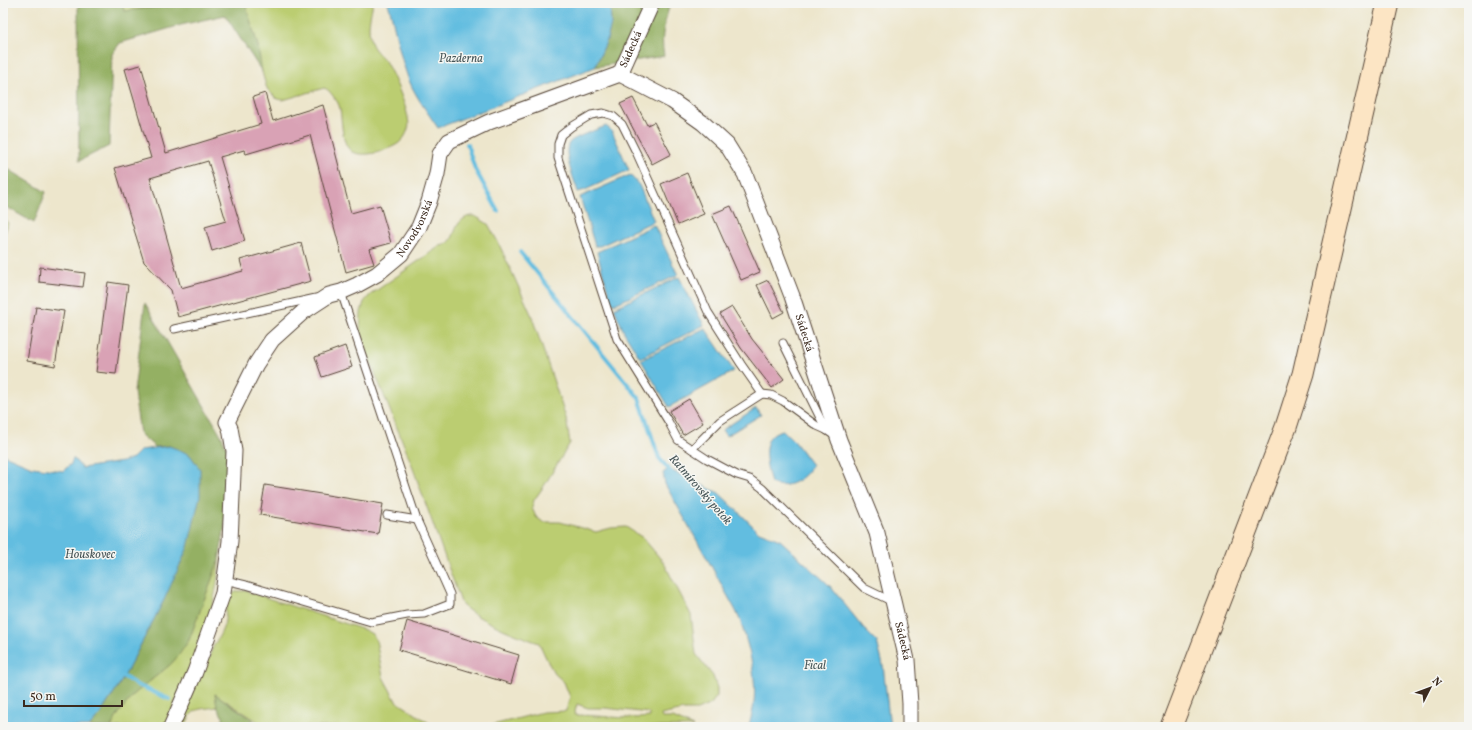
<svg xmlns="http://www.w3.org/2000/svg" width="1472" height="730" viewBox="0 0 1472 730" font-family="Vollkorn,serif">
	<rect width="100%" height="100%" fill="#f6f6f2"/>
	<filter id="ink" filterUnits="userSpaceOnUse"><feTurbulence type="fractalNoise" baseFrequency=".025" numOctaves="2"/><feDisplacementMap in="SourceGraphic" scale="8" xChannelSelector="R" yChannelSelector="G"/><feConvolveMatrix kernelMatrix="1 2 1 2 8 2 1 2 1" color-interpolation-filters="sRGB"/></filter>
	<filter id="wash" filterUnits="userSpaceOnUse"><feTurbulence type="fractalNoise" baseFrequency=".012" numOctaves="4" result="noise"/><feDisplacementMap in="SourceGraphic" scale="16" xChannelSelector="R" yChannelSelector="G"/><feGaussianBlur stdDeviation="0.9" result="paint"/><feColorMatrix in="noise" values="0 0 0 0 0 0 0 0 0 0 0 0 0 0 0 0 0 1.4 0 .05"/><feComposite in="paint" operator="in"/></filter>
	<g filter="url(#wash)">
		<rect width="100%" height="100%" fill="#ede6cc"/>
		<g fill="#bbcd71" stroke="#7b7c48" fill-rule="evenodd">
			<polygon points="122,3 194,3 124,11"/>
			<path d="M 245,3 L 373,3 C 370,17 367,27 371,42 C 374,51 380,54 385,61 C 392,72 413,118 408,129 C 404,142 396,146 384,150 C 376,154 360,156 352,152 C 341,145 342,119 340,109 C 339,103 336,100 333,96 C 330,92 328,89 324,88 L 283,100 L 277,99 L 268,90 L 266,86 L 260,65 L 258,46 Z"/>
			<polygon points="3,213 8,224 3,238"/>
			<path d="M 470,216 L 475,216 L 488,224 L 498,242 L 531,314 L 566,418 L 570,443 L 544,486 L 534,500 L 532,508 L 536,517 L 543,522 L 560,522 L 596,532 L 611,528 L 626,527 L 643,538 L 664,563 L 691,615 L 696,654 L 713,676 L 717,688 L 717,696 L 711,704 L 697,710 L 683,710 L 661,715 L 662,718 L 673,718 L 693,727 L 485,727 L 543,712 L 566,711 L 570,697 L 564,682 L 554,673 L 548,662 L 539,643 C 518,636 478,620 462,605 L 410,460 L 366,351 L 360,330 L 361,312 L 364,302 L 370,295 L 440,246 C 460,243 449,222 470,216 ZM 577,704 L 588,708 L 605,708 L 649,713 L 650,717 C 625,720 599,715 574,715 Z"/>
			<path d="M 219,560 C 218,615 186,676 165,727 L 111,727 L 119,713 L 133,695 L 171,664 L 189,640 Z"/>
			<path d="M 239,591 L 246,591 L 365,630 L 372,634 L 376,640 L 383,677 L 396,701 L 435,727 L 263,727 L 260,723 L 215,694 L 217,707 C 197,710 193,706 185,727 L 175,727 L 204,661 L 209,659 C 211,647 219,639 223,628 C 227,619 224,607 229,598 C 231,594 235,592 239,591 Z"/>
		</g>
		<g fill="#94b063" stroke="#686d40">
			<polygon points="78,3 122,3 124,11 194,3 245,3 258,46 262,72 225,15 181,25 120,43 112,54 109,146 79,161"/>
			<path d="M 610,3 L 670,3 C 665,23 660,35 664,56 L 595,67 L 607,40 L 611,24 Z"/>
			<polygon points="3,166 46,192 34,223 3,205"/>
			<polygon points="145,303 221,435 228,451 228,507 219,560 189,640 179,655 171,664 133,695 119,713 111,727 89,727 99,716 124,677 165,598 200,470 190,455 169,446 155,447 140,434 134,392"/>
			<polygon points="215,694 253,720 259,727 212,727 224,719 217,707"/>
		</g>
		<g fill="#62bde0" stroke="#4e747f">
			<path d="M 388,3 L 610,3 L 611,24 L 607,40 L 595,67 L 438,128 C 426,110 412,92 406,72 C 398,49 395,26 388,3 Z"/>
			<path d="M 606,126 L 612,131 L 629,170 L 585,190 L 578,192 C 575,181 561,151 570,142 C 575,137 598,129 606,126 Z"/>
			<polygon points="630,175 639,185 654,221 600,246 595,246 580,197"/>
			<polygon points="654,225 678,275 615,304 611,302 597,252"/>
			<polygon points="679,277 704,325 640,358 624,332 614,308"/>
			<polygon points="705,328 734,371 669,407 641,360"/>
			<polygon points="756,408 761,415 726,436 722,430"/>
			<path d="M 783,430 L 795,442 L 812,465 C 806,479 785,491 771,483 C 766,465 758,434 783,430 Z"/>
			<polygon points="3,445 4,455 32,467 63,471 71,464 73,458 82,468 122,462 133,458 141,450 169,446 180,450 190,455 200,469 200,496 188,547 165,598 124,677 99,716 89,727 3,727"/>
			<path d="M 668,469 L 719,493 L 759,532 L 780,540 L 830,586 L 866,631 L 877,642 L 883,665 L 890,727 L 748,727 C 762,692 751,654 740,620 C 735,607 726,594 720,582 C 702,549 683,516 665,484 L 663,473 Z"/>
		</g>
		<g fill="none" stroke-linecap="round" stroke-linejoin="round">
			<g stroke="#62bde0" stroke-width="4">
				<polyline points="467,144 475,169 498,211"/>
				<polyline points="520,252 639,398 659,458 672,473"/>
				<polyline points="121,675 135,684 169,699"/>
			</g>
		</g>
		<g id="blocks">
			<g fill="#d9a2b5">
				<polygon points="141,65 166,153 261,124 253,97 265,93 273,121 323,105 351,213 380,205 391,243 369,249 374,264 346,272 310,135 246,154 244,150 220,157 245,241 212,251 205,227 226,221 208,161 150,178 181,288 243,271 240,260 301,243 311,281 178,317 171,290 144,262 115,168 151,158 125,69"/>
				<polygon points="633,98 647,125 654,122 671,154 652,164 620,104"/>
				<polygon points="687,173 704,214 678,225 661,184"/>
				<polygon points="731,206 760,272 741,280 712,214"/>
				<polygon points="40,267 85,273 83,287 39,282"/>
				<polygon points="768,280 784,312 773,318 757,285"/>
				<polygon points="108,282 128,285 116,374 96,372"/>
				<polygon points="36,307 64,311 55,366 27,361"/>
				<polygon points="732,307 752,339 784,379 772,388 741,348 720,314"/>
				<polygon points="345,346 352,367 322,377 315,357"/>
				<polygon points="689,399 703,423 683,435 669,411"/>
				<polygon points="265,485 383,504 378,534 260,515"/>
				<polygon points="407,621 519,655 511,684 399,650"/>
			</g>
		</g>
	</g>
	<g filter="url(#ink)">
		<use href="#blocks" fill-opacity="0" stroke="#564638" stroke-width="1"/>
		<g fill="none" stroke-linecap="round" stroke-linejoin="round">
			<g stroke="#564638" stroke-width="9">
				<g id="lane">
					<polyline points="174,329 316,298"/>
					<polyline points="783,343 826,430"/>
					<polyline points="762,394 741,364 708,312 637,154 622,124 613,116 603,113 591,115 571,127 561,135 558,144 558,158 617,339 668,421 678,440 707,459 737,475 750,479 762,488 864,588 893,602"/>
					<polyline points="692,449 720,421 762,394 771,395 783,401 817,426 826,430 836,437"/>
					<polyline points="387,515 417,520"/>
					<polyline points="225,580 246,585 371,622 407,615 424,614 450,604 450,594 417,520 341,292"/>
				</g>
			</g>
			<g stroke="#564638" stroke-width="17">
				<g id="street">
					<path id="s1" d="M 620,74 L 672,101 L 703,123 L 727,145 L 745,174 L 792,296 L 839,440 L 877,533 L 907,660 L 910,704 L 910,727"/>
					<path id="s2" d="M 620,74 L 652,3"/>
					<path id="s3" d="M 171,727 L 195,672 L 223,593 L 230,541 L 234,451 L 230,428 L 227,422 L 256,364 L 272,340 L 303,312 L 329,295 L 341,292 L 357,285 L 377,274 L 401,254 L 419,227 L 429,202 L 437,174 L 440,154 L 449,141 L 489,122 L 620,74"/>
				</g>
			</g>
			<g stroke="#564638" stroke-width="23">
				<polyline id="secondary" points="1171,727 1286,427 1303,374 1388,3"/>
			</g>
			<use href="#lane" stroke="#fff" stroke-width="7"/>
			<use href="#street" stroke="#fff" stroke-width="15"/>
			<use href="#secondary" stroke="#fce5c4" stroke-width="21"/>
		</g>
	</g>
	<g text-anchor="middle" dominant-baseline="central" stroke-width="3" stroke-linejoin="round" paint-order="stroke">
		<g font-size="11" fill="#3b2a1e" stroke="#f6f6f2">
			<text stroke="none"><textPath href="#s2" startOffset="27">Sádecká</textPath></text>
			<text stroke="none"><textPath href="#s3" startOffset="596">Novodvorská</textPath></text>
			<text stroke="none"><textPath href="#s1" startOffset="333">Sádecká</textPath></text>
			<text stroke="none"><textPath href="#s1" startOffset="657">Sádecká</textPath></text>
		</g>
		<g font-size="12" font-style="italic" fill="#475658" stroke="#f6f6f2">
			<text x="461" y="59">Pazderna</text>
			<text transform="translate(700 490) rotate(49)">Ratmírovský potok</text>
			<text x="90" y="555">Houskovec</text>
			<text x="815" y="666">Fical</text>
		</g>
	</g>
	<rect width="1472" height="730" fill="none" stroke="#f6f6f2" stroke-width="16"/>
	<g transform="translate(1430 688) rotate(48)" stroke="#f6f6f2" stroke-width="3" paint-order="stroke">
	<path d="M0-3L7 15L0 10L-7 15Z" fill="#3b2a1e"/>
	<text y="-6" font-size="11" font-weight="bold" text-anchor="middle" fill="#3b2a1e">N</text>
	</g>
	<path d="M24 700v6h98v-6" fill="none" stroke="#3b2a1e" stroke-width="2"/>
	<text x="30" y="700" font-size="12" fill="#3b2a1e" stroke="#f6f6f2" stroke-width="3" paint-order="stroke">50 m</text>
</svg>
